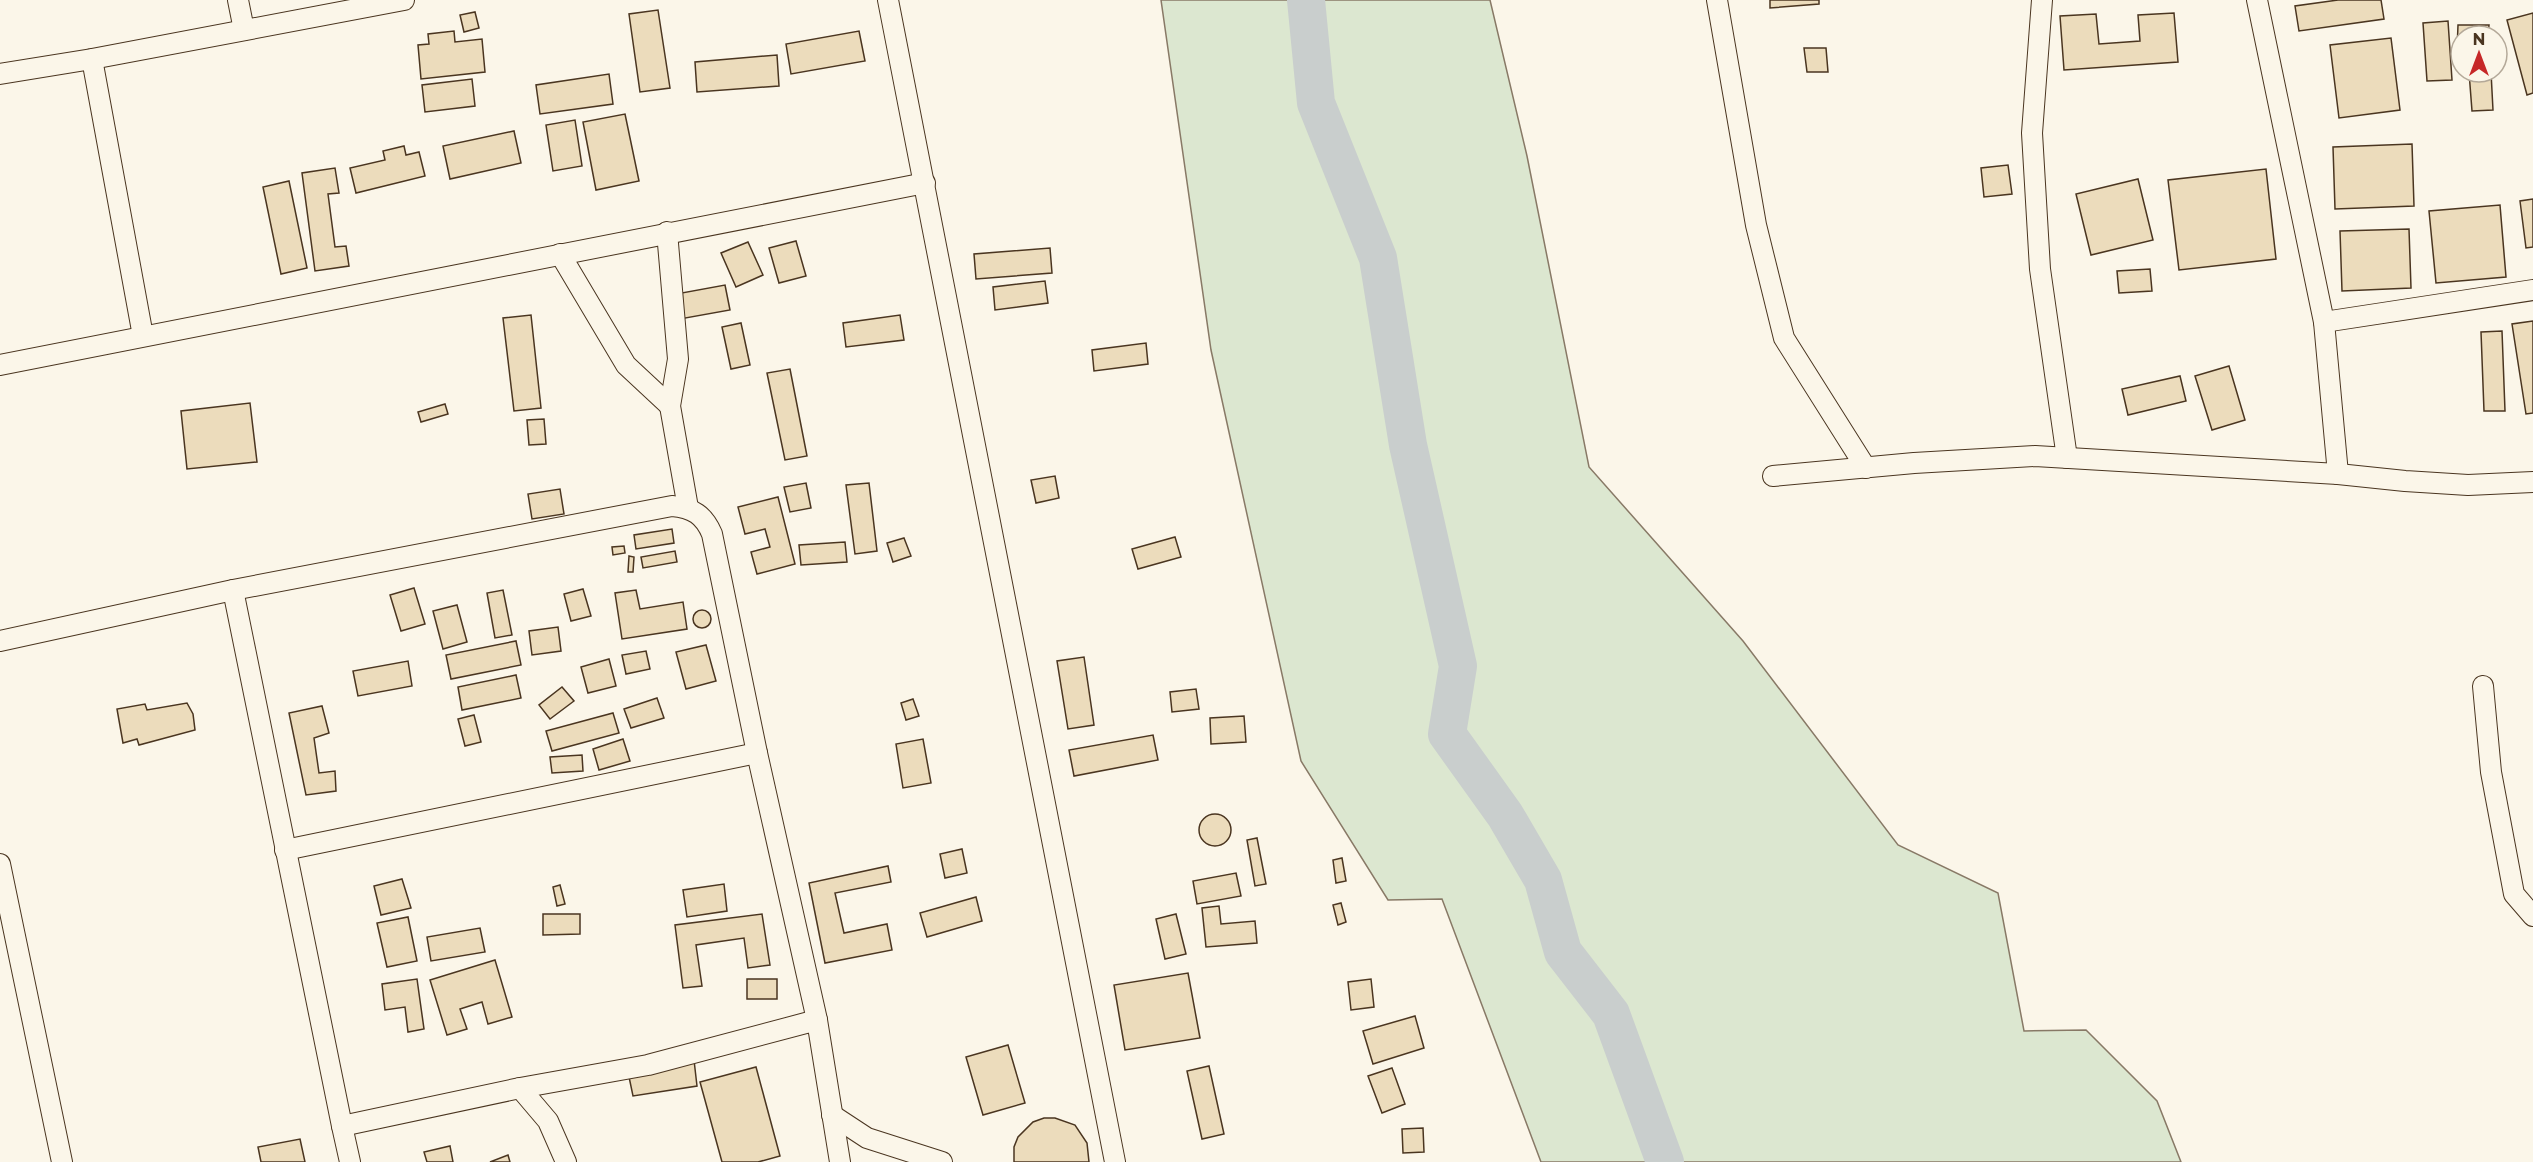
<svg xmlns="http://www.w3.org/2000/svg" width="2533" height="1162" viewBox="0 0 2533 1162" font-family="Montserrat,sans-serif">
	<rect width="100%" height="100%" fill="#fbf6e9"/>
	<polygon fill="#dce7d0" stroke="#887966" stroke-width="1.5" points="1161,0 1490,0 1527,156 1589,467 1743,641 1898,845 1998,893 2024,1031 2086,1030 2157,1101 2181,1162 1541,1162 1442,899 1388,900 1301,761 1211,350"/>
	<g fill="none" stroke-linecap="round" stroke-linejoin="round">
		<polyline stroke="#c9cecd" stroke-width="38" points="1306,0 1316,103 1378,258 1408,445 1458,666 1447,734 1505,815 1543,880 1563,952 1611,1014 1665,1162"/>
	</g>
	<g fill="#ecdcbc" stroke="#4a3520" stroke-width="1.5">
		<polygon points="1770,0 1819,0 1819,4 1770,8"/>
		<polygon points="2338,0 2381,0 2384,19 2299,31 2295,6"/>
		<polygon points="658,10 670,88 640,92 629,14"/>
		<polygon points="475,12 479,28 464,32 460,15"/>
		<polygon points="2174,13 2178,62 2064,70 2060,16 2096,14 2099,44 2140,41 2138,15"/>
		<polygon points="2533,13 2533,93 2527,95 2507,20"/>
		<polygon points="2448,21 2452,80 2427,81 2423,23"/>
		<polygon points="2458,25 2489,25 2488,36 2461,36 2461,51 2457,51"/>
		<polygon points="454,31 455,42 482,39 485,72 421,79 418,45 429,44 428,34"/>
		<polygon points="859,31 865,61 791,74 786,44"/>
		<polygon points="2391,38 2400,110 2339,118 2330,45"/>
		<polygon points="1804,48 1826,48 1828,72 1807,72"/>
		<polygon points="777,55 779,86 697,92 695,62"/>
		<polygon points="2469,72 2491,72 2493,110 2472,111"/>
		<polygon points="609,74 613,104 540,114 536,85"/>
		<polygon points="472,79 475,106 425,112 422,85"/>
		<polygon points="625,114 639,181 596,190 583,122"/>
		<polygon points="575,120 582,166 553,171 546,125"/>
		<polygon points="514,131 521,163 450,179 443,146"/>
		<polygon points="2412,144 2414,206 2335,209 2333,147"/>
		<polygon points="404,146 406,155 419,152 425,176 356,193 350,168 385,160 383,151"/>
		<polygon points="2008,165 2012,194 1984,197 1981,168"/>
		<polygon points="335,168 339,193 328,194 335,247 346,246 349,266 315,271 302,173"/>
		<polygon points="2266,169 2276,259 2179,270 2168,180"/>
		<polygon points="2138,179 2153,240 2091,255 2076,194"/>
		<polygon points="289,181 307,268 281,274 263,187"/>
		<polygon points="2533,199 2533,247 2526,248 2520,201"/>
		<polygon points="2500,205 2506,277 2436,283 2429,211"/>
		<polygon points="2409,229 2411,288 2342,291 2340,231"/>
		<polygon points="796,241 806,276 779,283 769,248"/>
		<polygon points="748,242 763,275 736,287 721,253"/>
		<polygon points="1050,248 1052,273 976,279 974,254"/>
		<polygon points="2150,269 2152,291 2119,293 2117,271"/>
		<polygon points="1045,281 1048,303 995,310 993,287"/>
		<polygon points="725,285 730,310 680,319 676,294"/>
		<polygon points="531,315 541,408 514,411 503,318"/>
		<polygon points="900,315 904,340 846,347 843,323"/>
		<polygon points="2533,321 2533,413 2526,414 2512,324"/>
		<polygon points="741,323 750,365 731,369 722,327"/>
		<polygon points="2502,331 2505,411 2484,411 2481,332"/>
		<polygon points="1146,343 1148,364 1094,371 1092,350"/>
		<polygon points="2229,366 2245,420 2212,430 2195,376"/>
		<polygon points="790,369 807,456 785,460 767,373"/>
		<polygon points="2180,376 2186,401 2128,415 2122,389"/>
		<polygon points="250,403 257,462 187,469 181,411"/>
		<polygon points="445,404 448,414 421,422 418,412"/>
		<polygon points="544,419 546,444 529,445 527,420"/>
		<polygon points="1055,476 1059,498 1036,503 1031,480"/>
		<polygon points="806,483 811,508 790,512 784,487"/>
		<polygon points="869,483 877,551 855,554 846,485"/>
		<polygon points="560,489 564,514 532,519 528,494"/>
		<polygon points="778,497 795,564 757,574 751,552 770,547 765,529 745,534 738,507"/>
		<polygon points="672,529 674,543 636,549 634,535"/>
		<polygon points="1175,537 1181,557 1138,569 1132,549"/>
		<polygon points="904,538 911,556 893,562 887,543"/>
		<polygon points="845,542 847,562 801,565 799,545"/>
		<polygon points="624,546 625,553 613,555 612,547"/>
		<polygon points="675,551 677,562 643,568 641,557"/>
		<polygon points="629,556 634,557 633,572 628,572"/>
		<polygon points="414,588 425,624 401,631 390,595"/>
		<polygon points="583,589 591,616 571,621 564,594"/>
		<polygon points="503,590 512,635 495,638 487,593"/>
		<polygon points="636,590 640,609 683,602 687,629 622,639 615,593"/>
		<polygon points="457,605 467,642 443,649 433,611"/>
		<circle cx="702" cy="619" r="9"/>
		<polygon points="558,627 561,651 532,655 529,631"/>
		<polygon points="516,641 521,665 451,679 446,655"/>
		<polygon points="706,645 716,681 686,689 676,652"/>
		<polygon points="646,651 650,669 626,674 622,655"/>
		<polygon points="1084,657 1094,725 1068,729 1057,661"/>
		<polygon points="609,659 616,686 588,693 581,667"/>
		<polygon points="408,661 412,686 358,696 353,671"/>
		<polygon points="516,675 521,698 462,710 458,687"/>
		<polygon points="562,687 574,701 550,719 539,705"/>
		<polygon points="1196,689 1199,709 1172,712 1170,692"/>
		<polygon points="657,698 664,718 631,728 624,709"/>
		<polygon points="913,699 919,716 906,720 901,703"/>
		<polygon points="187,703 193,714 195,730 139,745 137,739 123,743 117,709 145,704 147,710"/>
		<polygon points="322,706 329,733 314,738 319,773 335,771 336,791 306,795 289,713"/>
		<polygon points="613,713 619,733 552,751 546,731"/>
		<polygon points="474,715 481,742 465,746 458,719"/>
		<polygon points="1244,716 1246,742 1211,744 1210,718"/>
		<polygon points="1153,735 1158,760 1074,776 1069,750"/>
		<polygon points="623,739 630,761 599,770 593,749"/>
		<polygon points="923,739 931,783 903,788 896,744"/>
		<polygon points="582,755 583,771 552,773 550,757"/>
		<circle cx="1215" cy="830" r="16"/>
		<polygon points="1257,838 1266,884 1255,886 1247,840"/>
		<polygon points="962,849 967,873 945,878 940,854"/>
		<polygon points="1342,858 1346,881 1336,883 1333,860"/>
		<polygon points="888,866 891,882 835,893 844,933 887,924 892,950 825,963 809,883"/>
		<polygon points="1236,873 1241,896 1197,904 1193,881"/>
		<polygon points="402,879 411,908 381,915 374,886"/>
		<polygon points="724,884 727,911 687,917 683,890"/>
		<polygon points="560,885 565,904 557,906 553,887"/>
		<polygon points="976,897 982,921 927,937 920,913"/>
		<polygon points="1341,903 1346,922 1338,925 1333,905"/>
		<polygon points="1219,906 1221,924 1255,921 1257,943 1206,947 1202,908"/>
		<polygon points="543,914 580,914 580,934 543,935"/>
		<polygon points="762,914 770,965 748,968 744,938 696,945 702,986 683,988 675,925"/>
		<polygon points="1176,914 1186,954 1165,959 1156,919"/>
		<polygon points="408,917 417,961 387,967 377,923"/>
		<polygon points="480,928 485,952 431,961 427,937"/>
		<polygon points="495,960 512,1017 488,1024 482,1002 460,1009 467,1029 447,1035 430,980"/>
		<polygon points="1188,973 1200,1038 1125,1050 1114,985"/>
		<polygon points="417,979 424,1029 408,1032 405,1007 385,1010 382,984"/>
		<rect x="747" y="979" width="30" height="20"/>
		<polygon points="1371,979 1374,1007 1351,1010 1348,982"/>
		<polygon points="1415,1016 1424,1048 1373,1064 1363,1031"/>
		<polygon points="1008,1045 1025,1103 983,1115 966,1057"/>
		<polygon points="694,1060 697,1086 633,1096 628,1072"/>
		<polygon points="1209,1066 1224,1134 1202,1139 1187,1071"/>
		<polygon points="756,1067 780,1156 758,1162 722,1162 700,1082"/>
		<polygon points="1392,1068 1405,1104 1382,1113 1368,1076"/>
		<polygon points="1044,1118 1055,1118 1075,1125 1087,1143 1089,1162 1014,1162 1014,1147 1018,1137 1033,1122"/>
		<polygon points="1423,1128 1424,1152 1403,1153 1402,1129"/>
		<polygon points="300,1139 305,1162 261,1162 258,1147"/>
		<polygon points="450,1146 453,1162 427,1162 424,1152"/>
		<polygon points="508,1155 510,1162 490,1162"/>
	</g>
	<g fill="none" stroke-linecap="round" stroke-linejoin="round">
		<g stroke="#4a3520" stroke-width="22">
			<g id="minor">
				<polyline points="238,0 244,30"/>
				<polyline points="888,0 1115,1162"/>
				<polyline points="1717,0 1756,225 1784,338 1866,468"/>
				<polyline points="2042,0 2032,133 2040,269 2067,458"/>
				<polyline points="2257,0 2324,322 2338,474"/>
				<polyline points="92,59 143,336"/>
				<polyline points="0,74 92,59 404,0"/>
				<polyline points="667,232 678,359 670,406 688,508"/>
				<polyline points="560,254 626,365 670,406"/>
				<polyline points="2324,322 2533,290"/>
				<polyline points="0,365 925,183"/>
				<polyline points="1773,476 1914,463 2035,456 2338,474 2405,481 2468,485 2533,482"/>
				<polyline points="233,590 342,1126"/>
				<path d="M 0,641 L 233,590 L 672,506 C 693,508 704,515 712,534 L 757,753 L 817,1020"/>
				<polyline points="2483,686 2491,772 2514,894 2533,916"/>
				<polyline points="285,850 757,753"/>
				<polyline points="0,864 62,1162"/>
				<polyline points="520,1088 548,1121 566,1162"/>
				<polyline points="832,1115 867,1138 942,1162"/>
				<polyline points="350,1162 342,1126 520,1088 648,1065 817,1020 840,1162"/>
			</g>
		</g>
		<use href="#minor" stroke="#fbf6e9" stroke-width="20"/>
	</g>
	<g transform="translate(2479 54)"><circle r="28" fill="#fbf6e9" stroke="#b4a999" stroke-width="1.5"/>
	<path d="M0-4.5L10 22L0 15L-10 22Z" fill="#c62828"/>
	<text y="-9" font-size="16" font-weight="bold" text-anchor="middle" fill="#4a3520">N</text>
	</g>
</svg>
